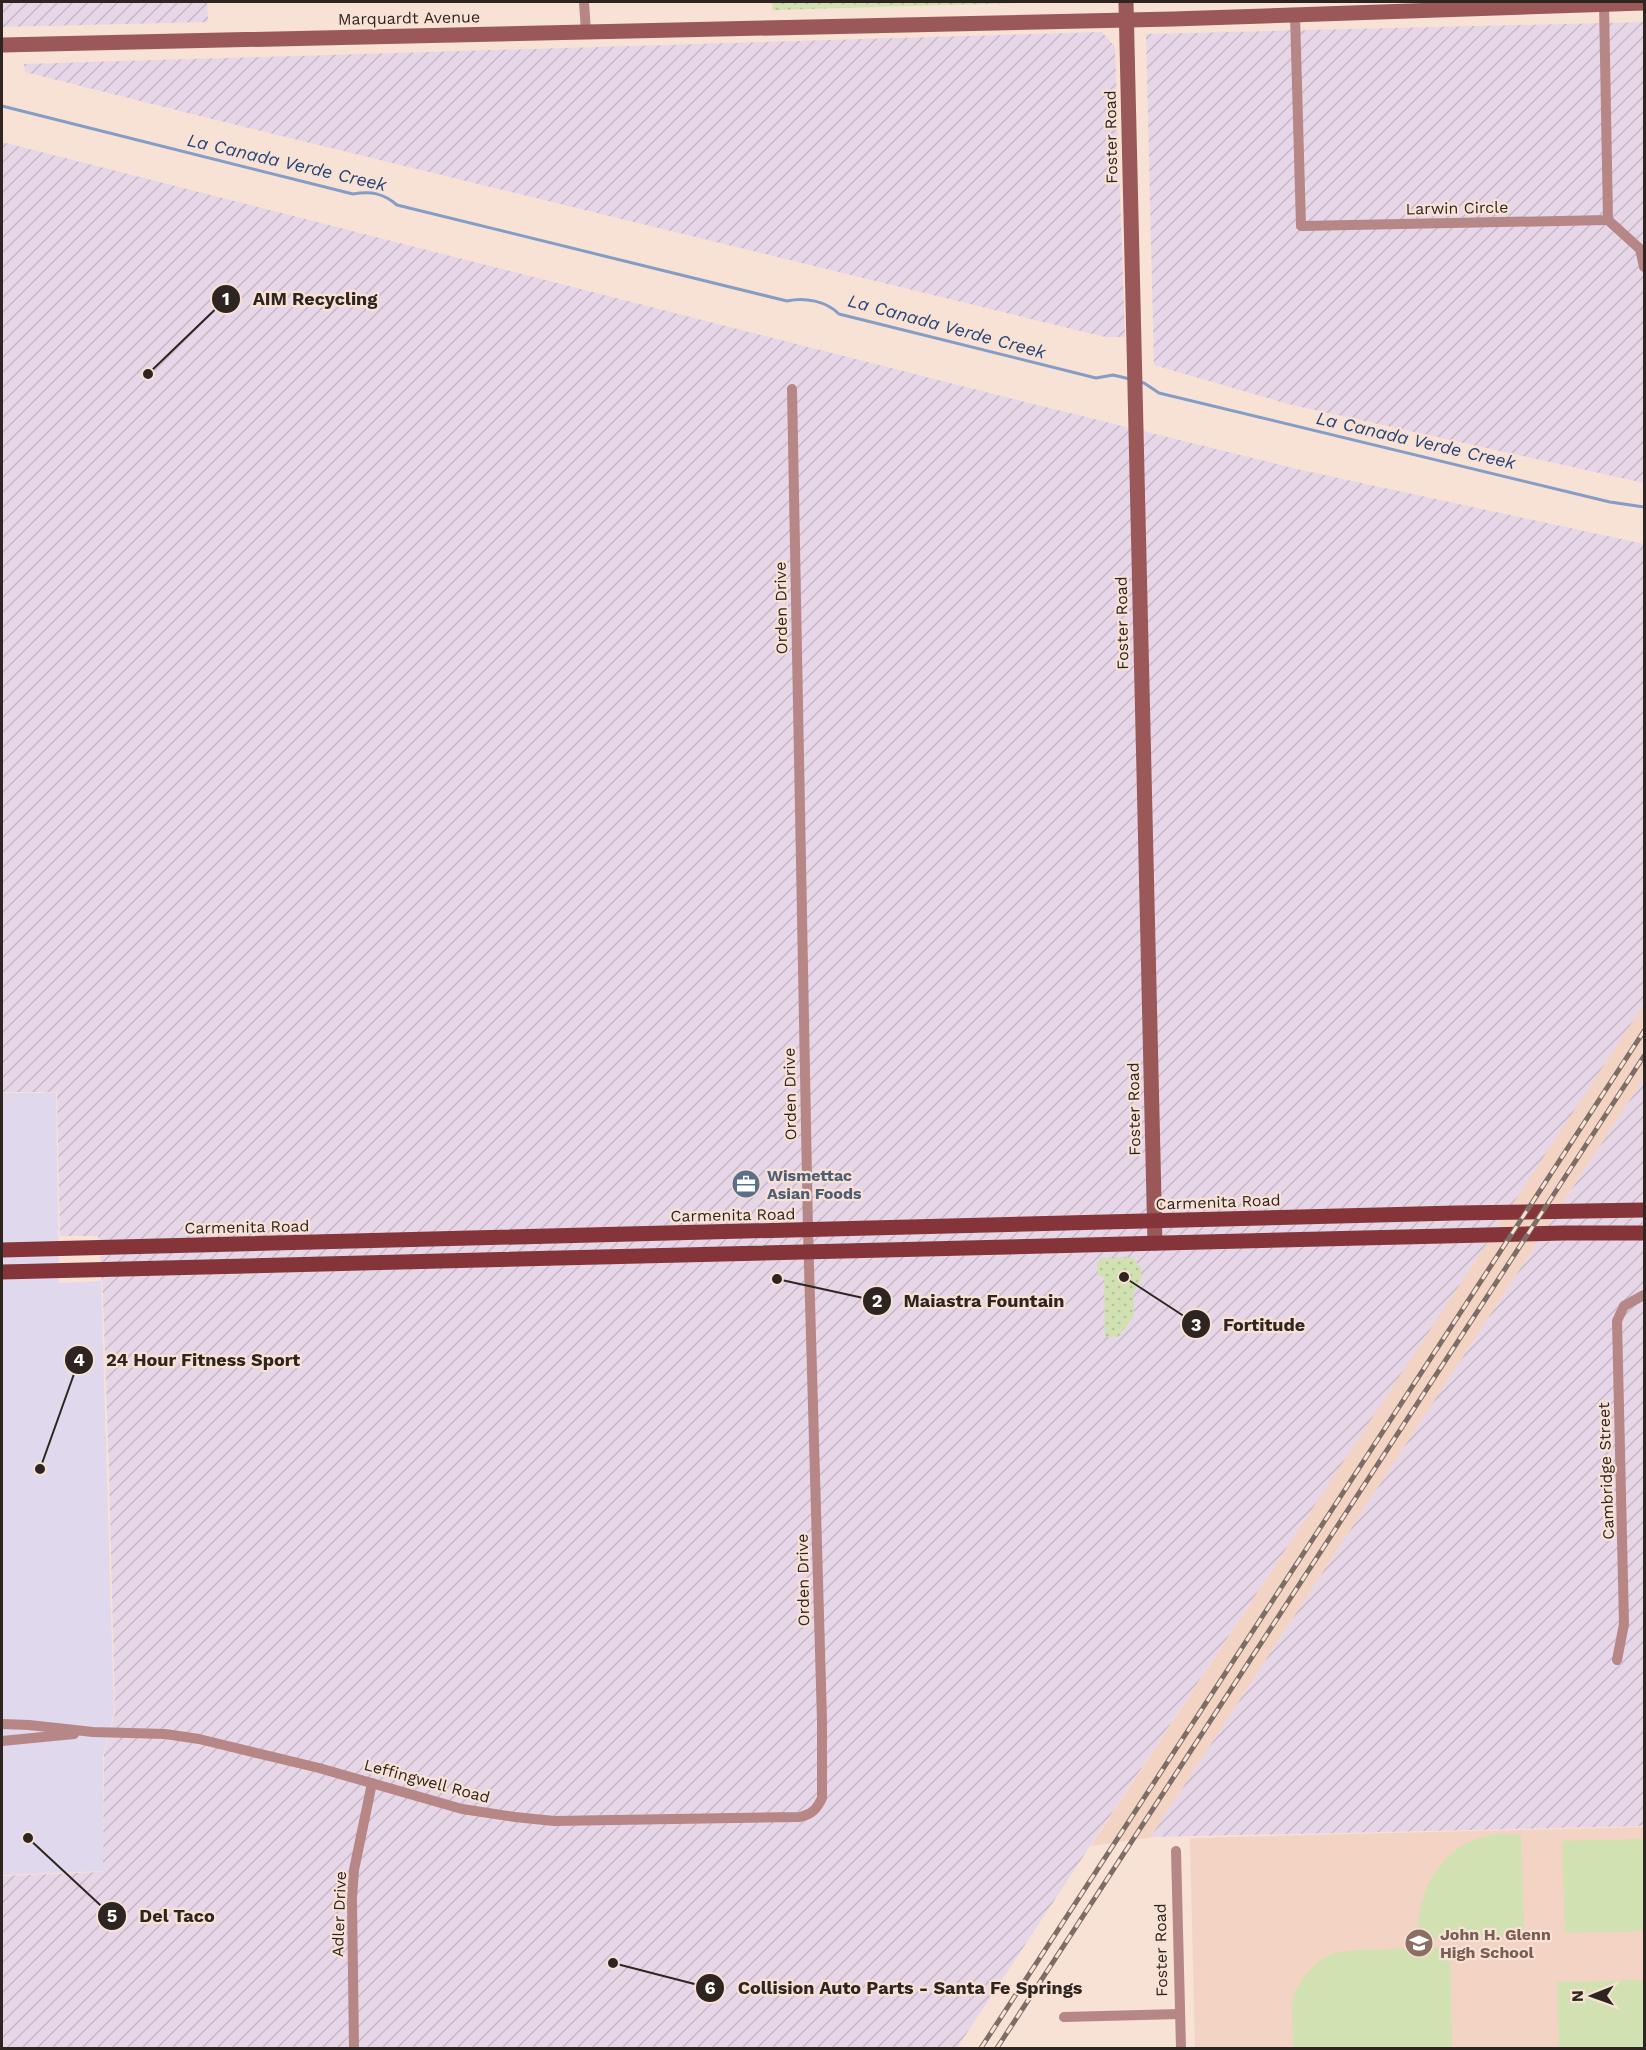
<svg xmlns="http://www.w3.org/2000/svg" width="1646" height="2050" viewBox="0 0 1646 2050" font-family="'Work Sans',sans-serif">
	<defs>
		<pattern id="industrial-furrows" width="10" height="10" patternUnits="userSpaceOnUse" patternTransform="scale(1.5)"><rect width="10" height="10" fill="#e7d6e8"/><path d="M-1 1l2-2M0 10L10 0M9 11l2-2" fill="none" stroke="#c6b8c7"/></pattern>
		<pattern id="green-dots" width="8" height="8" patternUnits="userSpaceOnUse" patternTransform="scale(1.5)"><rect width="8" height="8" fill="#d1e1b2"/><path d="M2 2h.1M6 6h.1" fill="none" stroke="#b4c199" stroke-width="1.8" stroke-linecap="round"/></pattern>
	</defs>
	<rect width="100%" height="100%" fill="#f8e1d5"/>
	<polygon fill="#e0d8ed" points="2,1093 56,1093 59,1283 101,1281 114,1713 103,1756 103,1871 2,1875"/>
	<g fill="url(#industrial-furrows)">
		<polygon points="2,2 207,2 208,22 2,27"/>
		<polygon points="1644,22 1644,483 1288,404 1154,365 1146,34"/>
		<polygon points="1102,32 1115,47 1125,337 1105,337 216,120 25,72 24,64"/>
		<polygon points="2,142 1033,404 1301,470 1644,544 1644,1006 957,2048 2,2048 2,1876 103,1872 104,1755 115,1713 109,1471 103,1294 98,1236 60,1236 57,1092 2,1092"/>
		<polygon points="1644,1078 1644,1826 1153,1837 1153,1833"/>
	</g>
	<g fill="#f2d3c4">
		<polygon points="1644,1004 1644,1078 1153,1833 1153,1837 1091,1846"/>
		<polygon points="1644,1827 1644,2048 1195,2048 1190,1838"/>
	</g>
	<g fill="url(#green-dots)">
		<polygon points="772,2 1049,2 773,10"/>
		<polygon points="1130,1257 1137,1261 1137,1265 1141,1266 1141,1280 1133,1293 1134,1316 1118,1337 1105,1337 1104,1276 1098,1276 1097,1265 1101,1258"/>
	</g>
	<g fill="#d1e1b2">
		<path d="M 1497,1834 L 1521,1835 L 1524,1929 L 1514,1938 L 1419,1939 C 1414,1900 1436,1855 1474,1840 C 1481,1837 1490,1836 1497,1834 Z"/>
		<polygon points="1644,1839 1644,1931 1565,1933 1562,1841"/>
		<polygon points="1450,1947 1452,2048 1293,2048 1292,2007 1294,1995 1304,1976 1319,1961 1334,1953 1358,1950"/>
		<polygon points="1644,1980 1644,2048 1559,2048 1557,1982"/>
	</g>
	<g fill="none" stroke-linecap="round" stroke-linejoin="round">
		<g stroke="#849dc7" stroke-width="3">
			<path d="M 2,106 L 353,194 C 371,191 383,193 397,205 L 787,301 C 805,297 826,301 839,314 L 1096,378 L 1113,375 L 1130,379"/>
			<polyline points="1140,382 1144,383 1159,393 1610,502 1644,507"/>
		</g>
		<g stroke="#b68786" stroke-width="10">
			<polyline points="584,2 586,32"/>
			<polyline points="1295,15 1301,226 1608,220 1604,4"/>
			<polyline points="1608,220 1640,249 1644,267"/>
			<polyline points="1617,1660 1624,1624 1617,1321 1624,1306 1644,1295"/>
			<path d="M 2,1724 L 29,1725 L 93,1732 L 165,1734 L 199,1739 L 319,1768 L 462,1809 L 515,1817 L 554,1821 L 800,1817 C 812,1814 817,1809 822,1798 L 822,1721 L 808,1231 L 792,389"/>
			<polyline points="2,1741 74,1734"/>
			<polyline points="1176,1851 1181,2048"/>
			<polyline points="1064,2017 1180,2014"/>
			<polyline points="354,2048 352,1899 354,1870 372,1783"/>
		</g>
		<g stroke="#9a5859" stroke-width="15">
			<polyline points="1126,2 1155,1243"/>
			<polyline points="2,45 1173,19 1644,3"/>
		</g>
		<g stroke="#853539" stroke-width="15">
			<polyline points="2,1250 1456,1213 1644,1210"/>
			<polyline points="2,1272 1564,1233 1644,1233"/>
		</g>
		<g stroke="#7c6e67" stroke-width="5">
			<g id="rail">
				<polyline points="981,2048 1644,1031"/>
				<polyline points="997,2048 1644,1056"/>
			</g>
		</g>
		<use href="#rail" stroke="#f8e1d5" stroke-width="3" stroke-dasharray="9" stroke-linecap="butt"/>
	</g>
	<defs>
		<g id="office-disc" transform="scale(1.5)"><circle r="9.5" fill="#5c6f8a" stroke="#f8e1d5"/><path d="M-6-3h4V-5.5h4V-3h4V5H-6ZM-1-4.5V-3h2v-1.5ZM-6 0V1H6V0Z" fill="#fff"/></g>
		<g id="school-disc" transform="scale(1.5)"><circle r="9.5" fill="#8d6e63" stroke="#f8e1d5"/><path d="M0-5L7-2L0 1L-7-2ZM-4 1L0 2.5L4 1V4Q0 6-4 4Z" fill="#fff"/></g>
	</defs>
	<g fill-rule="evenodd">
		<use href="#office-disc" x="746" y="1184"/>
		<use href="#school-disc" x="1419" y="1943"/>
	</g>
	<g text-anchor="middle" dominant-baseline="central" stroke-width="4.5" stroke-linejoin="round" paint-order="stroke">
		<g font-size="16" fill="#2e2521" stroke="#f8e1d5">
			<text transform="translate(409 18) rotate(-1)">Marquardt Avenue</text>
			<text transform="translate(1111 137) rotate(-91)">Foster Road</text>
			<text transform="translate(1457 208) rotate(-1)">Larwin Circle</text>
			<text transform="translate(781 608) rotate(-91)">Orden Drive</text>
			<text transform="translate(1122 623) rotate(-91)">Foster Road</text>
			<text transform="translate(790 1094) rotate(-91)">Orden Drive</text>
			<text transform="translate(1134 1109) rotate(-91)">Foster Road</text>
			<text transform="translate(1218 1202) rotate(-2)">Carmenita Road</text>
			<text transform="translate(733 1215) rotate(-1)">Carmenita Road</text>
			<text transform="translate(247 1227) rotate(-1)">Carmenita Road</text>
			<text transform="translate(1606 1471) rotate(-92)">Cambridge Street</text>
			<text transform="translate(803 1580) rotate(-91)">Orden Drive</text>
			<text transform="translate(427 1781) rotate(15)">Leffingwell Road</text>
			<text transform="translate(339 1914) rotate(-88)">Adler Drive</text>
			<text transform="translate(1161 1950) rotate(-91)">Foster Road</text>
		</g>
		<g font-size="16" font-weight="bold" fill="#4e5e75" stroke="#f8e1d5" text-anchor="start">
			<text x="767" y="1175">Wismettac<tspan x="767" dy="18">Asian Foods</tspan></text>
		</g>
		<g font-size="16" font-weight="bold" fill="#785e54" stroke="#f8e1d5" text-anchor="start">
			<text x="1440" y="1934">John H. Glenn<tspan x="1440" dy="18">High School</tspan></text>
		</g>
		<g font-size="18" font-style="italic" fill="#26447a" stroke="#f8e1d5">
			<text transform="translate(287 162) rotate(13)">La Canada Verde Creek</text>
			<text transform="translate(947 326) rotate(15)">La Canada Verde Creek</text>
			<text transform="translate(1416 440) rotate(13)">La Canada Verde Creek</text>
		</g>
	</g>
	<path fill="none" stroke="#2e2521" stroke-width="2" d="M148 374L226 299M777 1279L877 1301M1124 1277L1196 1324M40 1469L79 1360M28 1838L112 1916M613 1963L710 1988"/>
	<g fill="#2e2521" stroke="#f8e1d5" stroke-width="2">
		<circle cx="148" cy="374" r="6"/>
		<circle cx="777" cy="1279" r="6"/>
		<circle cx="1124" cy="1277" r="6"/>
		<circle cx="40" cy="1469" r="6"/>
		<circle cx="28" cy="1838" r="6"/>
		<circle cx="613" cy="1963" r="6"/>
		<circle cx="226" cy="299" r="15"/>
		<circle cx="877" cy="1301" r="15"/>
		<circle cx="1196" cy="1324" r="15"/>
		<circle cx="79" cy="1360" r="15"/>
		<circle cx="112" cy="1916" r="15"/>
		<circle cx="710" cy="1988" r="15"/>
	</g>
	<g font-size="18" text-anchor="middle" font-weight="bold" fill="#fff">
		<text x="226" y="305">1</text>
		<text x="877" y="1307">2</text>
		<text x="1196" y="1331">3</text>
		<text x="79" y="1366">4</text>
		<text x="112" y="1922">5</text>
		<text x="710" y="1994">6</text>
	</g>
	<g font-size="18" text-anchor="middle" font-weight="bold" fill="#2e2521" stroke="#f8e1d5" stroke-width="4.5" stroke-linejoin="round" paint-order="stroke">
		<text x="315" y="305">AIM Recycling</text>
		<text x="984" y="1307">Maiastra Fountain</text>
		<text x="1264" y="1331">Fortitude</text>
		<text x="203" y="1366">24 Hour Fitness Sport</text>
		<text x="177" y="1922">Del Taco</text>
		<text x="910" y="1994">Collision Auto Parts - Santa Fe Springs</text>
	</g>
	<rect width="1646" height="2050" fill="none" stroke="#2e2521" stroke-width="6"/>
	<g transform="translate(1592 1996) rotate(269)" stroke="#f8e1d5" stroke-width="4.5" paint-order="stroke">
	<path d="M0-4.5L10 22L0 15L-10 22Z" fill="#2e2521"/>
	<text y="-9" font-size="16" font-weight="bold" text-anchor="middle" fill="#2e2521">N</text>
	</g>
</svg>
